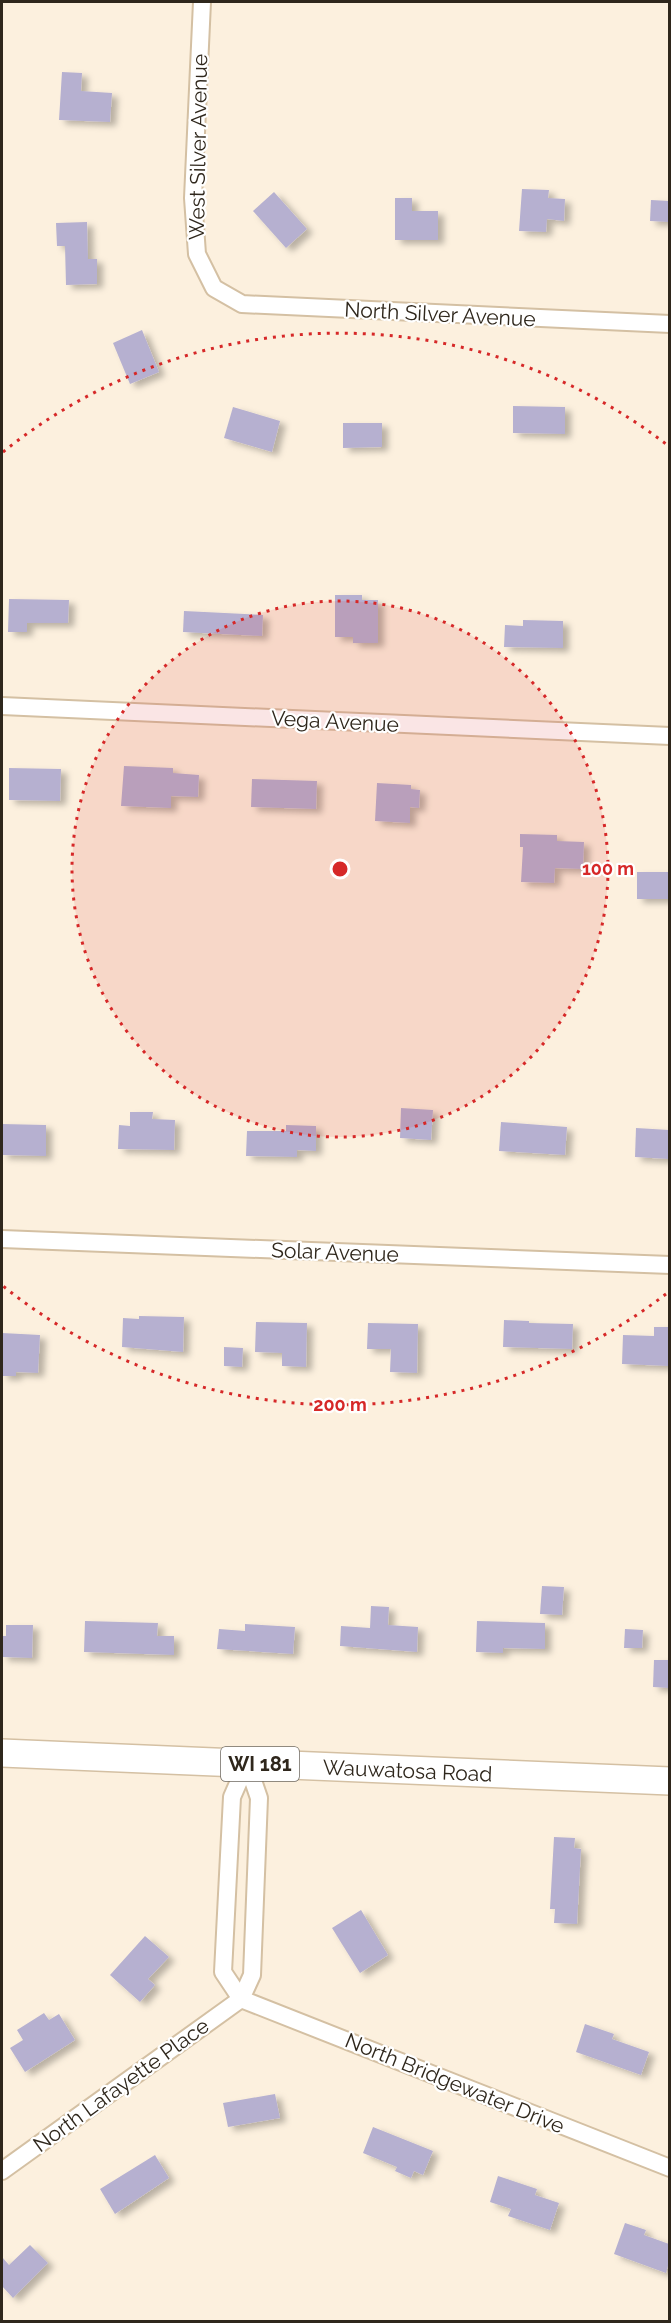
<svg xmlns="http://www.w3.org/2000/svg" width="671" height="2323" viewBox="0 0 671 2323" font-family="Raleway,sans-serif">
	<defs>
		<filter id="shadow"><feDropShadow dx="6" dy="4" stdDeviation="3" flood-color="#0004"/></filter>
	</defs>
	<rect width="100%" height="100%" fill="#fcf0de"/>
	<g fill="#b6b0d0" filter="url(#shadow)">
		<polygon points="62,72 82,73 81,91 112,93 110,122 59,120"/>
		<polygon points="522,189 549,190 548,198 565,199 564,221 547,219 546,232 519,231"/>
		<polygon points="274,192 307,229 286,248 253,211"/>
		<polygon points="395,198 412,198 412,211 438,211 438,240 395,240"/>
		<polygon points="651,200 669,201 669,222 650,221"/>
		<polygon points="87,222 88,259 97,259 97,284 66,285 65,246 57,246 56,223"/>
		<polygon points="142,330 159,372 130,384 113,343"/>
		<polygon points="513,406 565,407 565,434 513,433"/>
		<polygon points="233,407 280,421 272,452 224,438"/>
		<polygon points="343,423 382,423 382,447 343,448"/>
		<polygon points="335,595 362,595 362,600 378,600 378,643 353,643 353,637 335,637"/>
		<polygon points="9,599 69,600 68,623 27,623 27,632 8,632"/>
		<polygon points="184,611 263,615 262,636 183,632"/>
		<polygon points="523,620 563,621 563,648 504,647 505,625 523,626"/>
		<polygon points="124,766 173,768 173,773 199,775 198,797 171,796 171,808 121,806"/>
		<polygon points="9,768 61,769 60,801 9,800"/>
		<polygon points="252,779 317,781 316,809 251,807"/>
		<polygon points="377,783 411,785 411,789 420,790 419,808 410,807 410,823 375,821"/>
		<polygon points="520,834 557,835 557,841 584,842 583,869 555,868 554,883 521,882 523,847 520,847"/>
		<rect x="637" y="872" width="32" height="27"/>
		<polygon points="401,1108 433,1110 431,1140 400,1138"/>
		<polygon points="130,1112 153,1112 152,1119 175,1120 174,1150 118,1149 119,1125 130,1126"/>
		<polygon points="501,1122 567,1127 565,1155 499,1151"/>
		<polygon points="2,1124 46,1125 46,1156 2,1155"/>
		<polygon points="286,1125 316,1126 316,1151 297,1150 297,1157 246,1156 247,1131 286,1131"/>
		<polygon points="636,1128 669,1130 669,1159 635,1157"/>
		<polygon points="139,1316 184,1317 183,1352 122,1347 123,1318 139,1319"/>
		<polygon points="504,1320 529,1321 529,1323 573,1324 572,1349 503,1347"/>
		<polygon points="256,1322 307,1323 306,1367 282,1366 282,1353 255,1352"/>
		<polygon points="368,1323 418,1324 417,1373 390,1372 391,1349 367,1349"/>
		<polygon points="654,1327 669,1327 669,1366 622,1364 623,1335 654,1336"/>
		<polygon points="2,1333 40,1335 38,1373 16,1372 16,1376 2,1376"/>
		<polygon points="224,1347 243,1348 242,1367 224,1366"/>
		<polygon points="542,1586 564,1587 562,1615 540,1614"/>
		<polygon points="371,1606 389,1607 388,1625 418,1627 417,1652 340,1646 341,1626 370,1628"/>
		<polygon points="85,1621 158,1623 157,1636 174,1636 174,1655 84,1652"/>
		<polygon points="477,1621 545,1623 545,1649 503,1648 503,1653 476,1652"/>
		<polygon points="245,1624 295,1627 293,1654 217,1649 219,1629 245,1631"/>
		<polygon points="6,1625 33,1625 32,1658 2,1657 2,1636 6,1636"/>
		<polygon points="625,1629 643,1630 642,1648 624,1648"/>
		<polygon points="654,1660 669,1660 669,1688 653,1687"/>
		<polygon points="554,1837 575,1838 574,1848 581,1849 577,1924 554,1923 555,1909 550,1909"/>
		<polygon points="361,1910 388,1955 360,1973 332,1928"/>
		<polygon points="145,1936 169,1957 148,1979 155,1985 140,2002 110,1975"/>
		<polygon points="44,2013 49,2020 59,2014 75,2040 25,2072 10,2048 23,2040 17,2030"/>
		<polygon points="585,2024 614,2034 612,2039 649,2052 641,2075 576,2052"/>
		<polygon points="275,2094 280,2118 228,2127 223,2103"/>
		<polygon points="373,2127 433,2151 423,2175 414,2171 411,2178 395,2171 397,2167 363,2153"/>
		<polygon points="155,2155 169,2178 115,2214 100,2189"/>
		<polygon points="498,2176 537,2189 535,2195 559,2203 550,2230 508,2216 511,2209 490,2202"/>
		<polygon points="625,2223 646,2230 644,2235 669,2244 669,2262 666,2273 614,2254"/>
		<polygon points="30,2245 48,2263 13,2298 2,2286 2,2257 9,2265"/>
	</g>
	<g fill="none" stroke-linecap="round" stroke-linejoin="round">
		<g stroke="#d4c0a3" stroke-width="20">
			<g id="minor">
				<polyline points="202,2 193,198 197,254 214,288 242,304 670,324"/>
				<polyline points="2,706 670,736"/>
				<polyline points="2,1239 670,1265"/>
				<polyline points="247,1763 232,1797 223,1972 241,1999 670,2168"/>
				<polyline points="2,2171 241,1999 252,1975 259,1798 247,1763"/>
			</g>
		</g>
		<g stroke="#d4c0a3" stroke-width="30">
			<g id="primary">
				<path id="s1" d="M 2,1753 L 670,1781"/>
			</g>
		</g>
		<use href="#minor" stroke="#fff" stroke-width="16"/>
		<use href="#primary" stroke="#fff" stroke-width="27"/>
	</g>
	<circle cx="340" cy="869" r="268" fill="#d62828" fill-opacity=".12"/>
	<g fill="none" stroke="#d62828" stroke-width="3" stroke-dasharray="3 6">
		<circle cx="340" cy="869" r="268"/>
		<path d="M666 1294A536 536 0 0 1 3 1286M3 452A536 536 0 0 1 666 444"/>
	</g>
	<g text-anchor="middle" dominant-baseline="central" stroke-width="4.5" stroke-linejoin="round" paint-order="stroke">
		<rect fill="#fff" stroke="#6d6860" stroke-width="1.5" x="221" y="1747" width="78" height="34" rx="4.5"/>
		<g font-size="20" font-weight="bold" fill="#2f271c">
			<text x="260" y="1764">WI 181</text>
		</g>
		<g font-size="21" fill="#2f271c" stroke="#fff">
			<text transform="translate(198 147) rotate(-89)">West Silver Avenue</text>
			<text transform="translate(440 314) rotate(3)">North Silver Avenue</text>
			<text transform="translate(335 721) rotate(3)">Vega Avenue</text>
			<text transform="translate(335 1252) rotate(2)">Solar Avenue</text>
			<text stroke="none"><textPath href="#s1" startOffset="406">Wauwatosa Road</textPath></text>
			<text transform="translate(455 2083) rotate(22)">North Bridgewater Drive</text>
			<text transform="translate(121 2085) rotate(-36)">North Lafayette Place</text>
		</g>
	</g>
	<circle cx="340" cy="869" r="9" fill="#d62828" stroke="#fff" stroke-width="3"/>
	<g font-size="18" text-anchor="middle" font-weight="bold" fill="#d62828" stroke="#fff" stroke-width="4.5" stroke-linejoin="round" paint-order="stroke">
		<text x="608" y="875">100 m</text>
		<text x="340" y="1411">200 m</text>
	</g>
	<rect width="671" height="2323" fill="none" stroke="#2f271c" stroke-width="6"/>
</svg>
